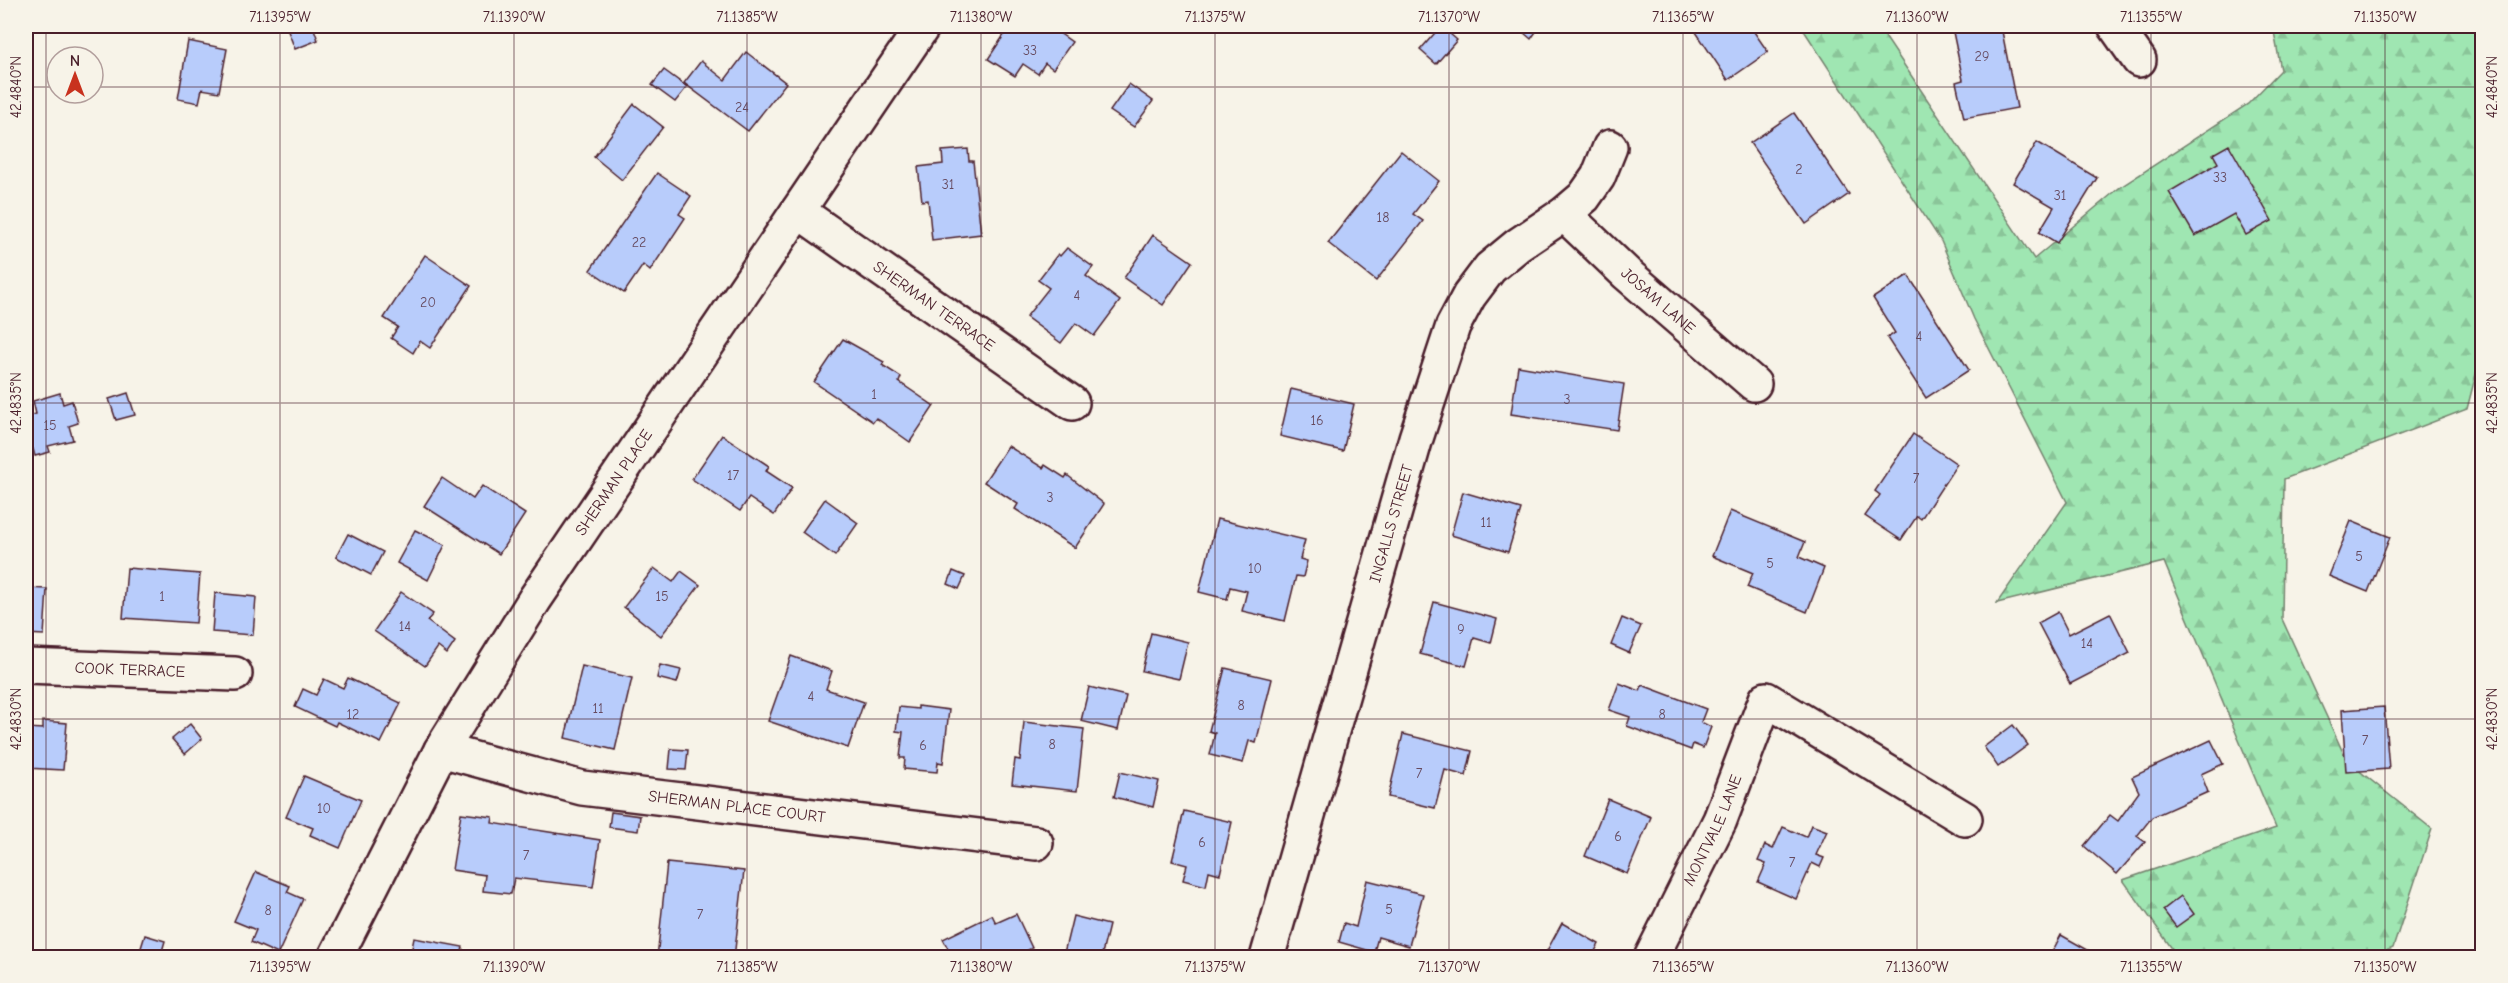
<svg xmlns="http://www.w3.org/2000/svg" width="2508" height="983" viewBox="0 0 2508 983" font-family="'Comic Neue',sans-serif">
	<defs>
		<pattern id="forest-firs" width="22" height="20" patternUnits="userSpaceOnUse" patternTransform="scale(1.5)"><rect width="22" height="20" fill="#9fe6b2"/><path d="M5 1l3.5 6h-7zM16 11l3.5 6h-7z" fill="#8ac599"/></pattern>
	</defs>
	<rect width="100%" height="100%" fill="#f7f3e8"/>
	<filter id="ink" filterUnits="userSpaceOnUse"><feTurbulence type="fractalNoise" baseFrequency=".0167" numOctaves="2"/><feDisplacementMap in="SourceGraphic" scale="12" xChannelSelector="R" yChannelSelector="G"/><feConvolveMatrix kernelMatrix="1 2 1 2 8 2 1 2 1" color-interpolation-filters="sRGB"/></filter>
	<g filter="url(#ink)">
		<polygon fill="url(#forest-firs)" stroke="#74826e" stroke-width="1.5" points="1801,26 1878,26 2034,259 2119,188 2248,104 2281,70 2273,26 2482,26 2482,351 2467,409 2284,479 2282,619 2347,761 2432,829 2393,948 2370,958 2178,957 2123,880 2276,828 2164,562 1997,603 2067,502 1974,319 1941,241"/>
		<g fill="#b8ccfb" stroke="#4a1f2b" stroke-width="1.5">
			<polygon points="286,26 313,26 318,40 295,49"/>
			<polygon points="1010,26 1049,26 1072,42 1053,69 1045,63 1038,74 1023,64 1015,76 988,59"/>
			<polygon points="1441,26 1457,40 1436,64 1420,50"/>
			<polygon points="1516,26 1540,26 1531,39"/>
			<polygon points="1692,26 1750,26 1768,52 1728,80"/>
			<polygon points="1987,26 2001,26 2017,108 1964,118 1956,82 1963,80 1953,32"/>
			<polygon points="188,41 227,49 219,92 202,89 199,103 178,99"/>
			<polygon points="746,52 786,83 748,131 684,83 701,61 725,80"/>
			<polygon points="664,70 687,87 675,102 652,85"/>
			<polygon points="1129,84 1153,101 1134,127 1110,111"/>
			<polygon points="634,104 663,127 622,180 594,157"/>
			<polygon points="1794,113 1849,194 1806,224 1750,143"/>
			<polygon points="2037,142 2097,178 2057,243 2039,232 2054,207 2013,183"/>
			<polygon points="2229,145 2272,221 2246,235 2234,214 2195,236 2169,192 2218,163 2213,154"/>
			<polygon points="968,149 969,161 973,161 981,234 932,240 928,200 922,201 918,167 943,164 942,151"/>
			<polygon points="1401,151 1439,181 1413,214 1423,221 1376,281 1328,243"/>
			<polygon points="657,173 691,196 679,214 685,218 650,271 643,265 624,293 590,270"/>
			<polygon points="1153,235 1192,262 1163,305 1124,278"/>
			<polygon points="1067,248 1093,267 1086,276 1120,301 1094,336 1076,323 1061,343 1026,317 1049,288 1038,280 1058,254 1060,256"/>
			<polygon points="425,255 471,286 430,348 420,341 413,353 391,338 398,327 384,318"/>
			<polygon points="1908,275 1969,370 1926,398 1887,338 1895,333 1873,298"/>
			<polygon points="843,339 884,362 882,365 901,377 899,382 934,406 910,442 876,418 873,422 814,382"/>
			<polygon points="1518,366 1624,384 1617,430 1511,414"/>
			<polygon points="1291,389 1354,404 1343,451 1280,436"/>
			<polygon points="60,393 63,404 72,401 78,423 69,426 73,440 48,446 50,452 35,456 33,449 26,451 26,417 36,414 33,401"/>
			<polygon points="128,393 135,415 116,420 109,399"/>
			<polygon points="1913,434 1957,464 1921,519 1917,516 1901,540 1865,516 1880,495 1875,491"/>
			<polygon points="722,435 769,466 766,471 792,488 774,515 749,498 740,511 692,479"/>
			<polygon points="1008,446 1043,468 1045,465 1065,478 1067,475 1104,504 1075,548 1015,509 1018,504 984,482"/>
			<polygon points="442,478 473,499 482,486 525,514 499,554 424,506"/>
			<polygon points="1463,492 1521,509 1508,552 1451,535"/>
			<polygon points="825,499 858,523 835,556 802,532"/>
			<polygon points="1730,511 1805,542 1799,557 1824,568 1807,612 1747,587 1753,573 1712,556"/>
			<polygon points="1217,519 1305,540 1300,559 1307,561 1303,577 1296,576 1285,621 1242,611 1247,591 1230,587 1227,599 1199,592"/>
			<polygon points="2351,521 2390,537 2368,592 2329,576"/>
			<polygon points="415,530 445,545 428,580 397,563"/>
			<polygon points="348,534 383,552 371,575 336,557"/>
			<polygon points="127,568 200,574 196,623 123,618"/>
			<polygon points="654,568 673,582 681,571 700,585 661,636 624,607"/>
			<polygon points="953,571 965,576 959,589 948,584"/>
			<polygon points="26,588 47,589 44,635 26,634"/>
			<polygon points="401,592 433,614 427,621 455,642 447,654 438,647 425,666 374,631"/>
			<polygon points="215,593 256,597 253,635 212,632"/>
			<polygon points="1434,602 1497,619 1491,643 1474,638 1466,666 1420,654"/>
			<polygon points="2058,612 2069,634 2110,613 2130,653 2070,684 2038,623"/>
			<polygon points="1622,618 1641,626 1629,653 1611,645"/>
			<polygon points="1151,633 1188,642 1179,679 1142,671"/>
			<polygon points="791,656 832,671 826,689 864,702 848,748 768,721"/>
			<polygon points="660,665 681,670 677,683 657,678"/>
			<polygon points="582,666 632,678 615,750 565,738"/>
			<polygon points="1225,668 1272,679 1256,743 1249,741 1243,763 1210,755 1215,733 1209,731"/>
			<polygon points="348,678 401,703 381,743 337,722 335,726 295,707 303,689 316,695 324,679 343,688"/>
			<polygon points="1619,683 1640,691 1642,685 1706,709 1701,722 1711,727 1703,748 1693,744 1691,750 1627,726 1630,717 1609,710"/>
			<polygon points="1089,687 1126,696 1118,730 1081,721"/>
			<polygon points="918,706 949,710 943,763 938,762 937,772 904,769 905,758 900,758 903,732 896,731 899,707 918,709"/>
			<polygon points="26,707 26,728 43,729 43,721 67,723 63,770 26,768"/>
			<polygon points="2384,707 2389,769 2346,772 2342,710"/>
			<polygon points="1024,722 1084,729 1077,791 1012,784 1015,759 1020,760"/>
			<polygon points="190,724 202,739 185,754 172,739"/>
			<polygon points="2013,725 2028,745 1998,767 1984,747"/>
			<polygon points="1403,734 1472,751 1466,776 1445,770 1435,808 1388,797"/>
			<polygon points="2211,740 2223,764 2201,774 2208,792 2152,817 2137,836 2145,842 2117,874 2084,846 2110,815 2118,821 2139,792 2132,777"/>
			<polygon points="671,749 688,750 686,770 669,769"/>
			<polygon points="1120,772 1159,781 1153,807 1114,797"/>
			<polygon points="304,776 361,800 340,848 310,835 313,828 286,817"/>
			<polygon points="1608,799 1651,817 1627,874 1585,856"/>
			<polygon points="1184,811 1232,822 1220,874 1209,871 1206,886 1183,880 1187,865 1172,861"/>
			<polygon points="611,812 640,816 638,831 609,827"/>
			<polygon points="461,813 493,817 492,823 600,840 593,887 514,878 511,894 483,891 485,875 452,870"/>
			<polygon points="1811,825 1827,831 1816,855 1824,858 1820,867 1812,863 1796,899 1758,882 1766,864 1758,861 1765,845 1773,849 1783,827 1806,837"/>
			<polygon points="667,863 744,871 734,958 657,958"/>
			<polygon points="256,872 290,886 287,892 303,899 278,954 251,942 256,930 234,921"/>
			<polygon points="1367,880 1423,894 1409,946 1378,937 1374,952 1339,942 1344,923 1356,927"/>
			<polygon points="2181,896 2194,914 2176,927 2163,910"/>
			<polygon points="1016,914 1032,948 1013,958 953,958 943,939 992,915 996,923"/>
			<polygon points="1073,916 1109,925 1101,958 1084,958 1064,953"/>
			<polygon points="1562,923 1599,944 1591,958 1543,958"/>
			<polygon points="145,935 165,941 160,958 140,951"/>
			<polygon points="2061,935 2102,958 2049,958"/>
			<polygon points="414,938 463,947 461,956 470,958 410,958"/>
		</g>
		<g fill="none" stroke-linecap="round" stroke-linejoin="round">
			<g stroke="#4a1f2b" stroke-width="38">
				<g id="minor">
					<polyline points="2115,26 2139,60"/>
					<path id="s1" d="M 798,211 L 1072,403"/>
					<path id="s2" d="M 1564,214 L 1627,274 L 1754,384"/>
					<path id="s3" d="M 26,666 L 235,674"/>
					<path id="s4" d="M 441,750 L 582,788 L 1036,843"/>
					<path id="s5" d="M 335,958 L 441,750 L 535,599 L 923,26"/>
					<path id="s6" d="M 1267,958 L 1416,438 L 1453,326 L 1469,296 L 1490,268 L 1518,245 L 1564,214 L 1584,197 L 1598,177 L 1610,147"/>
					<path id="s7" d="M 1651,958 L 1720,820 L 1766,699 L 1965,819"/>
				</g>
			</g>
			<use href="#minor" stroke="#f7f3e8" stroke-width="33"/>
		</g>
	</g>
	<path fill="none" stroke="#4a1f2b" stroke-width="1.5" stroke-opacity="0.45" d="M 46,26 L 46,958M 280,26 L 280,958M 514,26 L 514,958M 747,26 L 747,958M 981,26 L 981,958M 1215,26 L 1215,958M 1449,26 L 1449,958M 1683,26 L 1683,958M 1917,26 L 1917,958M 2151,26 L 2151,958M 2385,26 L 2385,958M 26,87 L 57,87M 93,87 L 2482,87M 26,403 L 2482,403M 26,719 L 2482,719"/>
	<g text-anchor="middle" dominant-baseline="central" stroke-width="5" stroke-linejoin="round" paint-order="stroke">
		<g font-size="14" fill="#664a5f">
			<text x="1030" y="50">33</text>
			<text x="1982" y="56">29</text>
			<text x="742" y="107">24</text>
			<text x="1799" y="169">2</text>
			<text x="2220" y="177">33</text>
			<text x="948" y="184">31</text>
			<text x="2060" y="195">31</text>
			<text x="1383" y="217">18</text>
			<text x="639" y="242">22</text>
			<text x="1077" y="295">4</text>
			<text x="428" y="302">20</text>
			<text x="1919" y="336">4</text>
			<text x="874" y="394">1</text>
			<text x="1567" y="399">3</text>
			<text x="1317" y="420">16</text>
			<text x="50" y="425">15</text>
			<text x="733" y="475">17</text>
			<text x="1916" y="478">7</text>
			<text x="1050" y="497">3</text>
			<text x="1486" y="522">11</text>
			<text x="2359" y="556">5</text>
			<text x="1770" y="563">5</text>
			<text x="1255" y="568">10</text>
			<text x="162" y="596">1</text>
			<text x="662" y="596">15</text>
			<text x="405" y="626">14</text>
			<text x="1461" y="629">9</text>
			<text x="2087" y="643">14</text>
			<text x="811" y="696">4</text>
			<text x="1241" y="705">8</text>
			<text x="598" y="708">11</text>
			<text x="353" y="714">12</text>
			<text x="1662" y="714">8</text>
			<text x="2365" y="740">7</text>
			<text x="1052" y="744">8</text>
			<text x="923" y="745">6</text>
			<text x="1419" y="773">7</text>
			<text x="324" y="808">10</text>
			<text x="1618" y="836">6</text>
			<text x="1202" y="842">6</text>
			<text x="526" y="855">7</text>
			<text x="1792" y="862">7</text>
			<text x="1389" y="909">5</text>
			<text x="268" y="910">8</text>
			<text x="700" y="914">7</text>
		</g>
		<g font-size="16" fill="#4a1f2b" stroke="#f7f3e8">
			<text stroke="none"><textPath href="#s2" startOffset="128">JOSAM LANE</textPath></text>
			<text stroke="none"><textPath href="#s1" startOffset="166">SHERMAN TERRACE</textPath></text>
			<text stroke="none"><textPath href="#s5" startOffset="552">SHERMAN PLACE</textPath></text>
			<text stroke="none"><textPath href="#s6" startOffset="452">INGALLS STREET</textPath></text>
			<text stroke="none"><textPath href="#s3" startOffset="104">COOK TERRACE</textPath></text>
			<text stroke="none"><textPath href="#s4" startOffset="302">SHERMAN PLACE COURT</textPath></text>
			<text stroke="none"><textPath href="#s7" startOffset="142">MONTVALE LANE</textPath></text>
		</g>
	</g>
	<rect width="2508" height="983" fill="none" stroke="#f7f3e8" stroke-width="66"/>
	<g transform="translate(75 75)"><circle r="28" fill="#f7f3e8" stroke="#b29e9c" stroke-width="1.5"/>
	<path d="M0-4.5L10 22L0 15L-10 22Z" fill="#c8321e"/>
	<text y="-9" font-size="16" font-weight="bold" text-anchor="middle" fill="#4a1f2b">N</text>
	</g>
	<rect x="33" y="33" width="2442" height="917" fill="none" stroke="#4a1f2b" stroke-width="2"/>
	<g font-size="15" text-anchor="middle" fill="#4a1f2b">
		<text x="280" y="22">71.1395°W</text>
		<text x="514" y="22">71.1390°W</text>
		<text x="747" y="22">71.1385°W</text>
		<text x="981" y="22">71.1380°W</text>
		<text x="1215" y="22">71.1375°W</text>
		<text x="1449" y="22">71.1370°W</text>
		<text x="1683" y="22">71.1365°W</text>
		<text x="1917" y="22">71.1360°W</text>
		<text x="2151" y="22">71.1355°W</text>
		<text x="2385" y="22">71.1350°W</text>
		<text transform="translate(16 87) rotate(-90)" y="5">42.4840°N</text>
		<text transform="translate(2492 87) rotate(-90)" y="5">42.4840°N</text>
		<text transform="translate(16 403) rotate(-90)" y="5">42.4835°N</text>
		<text transform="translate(2492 403) rotate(-90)" y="5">42.4835°N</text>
		<text transform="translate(16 719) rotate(-90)" y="5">42.4830°N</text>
		<text transform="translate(2492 719) rotate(-90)" y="5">42.4830°N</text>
		<text x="280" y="972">71.1395°W</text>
		<text x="514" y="972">71.1390°W</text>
		<text x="747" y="972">71.1385°W</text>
		<text x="981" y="972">71.1380°W</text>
		<text x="1215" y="972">71.1375°W</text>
		<text x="1449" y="972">71.1370°W</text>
		<text x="1683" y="972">71.1365°W</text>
		<text x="1917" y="972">71.1360°W</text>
		<text x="2151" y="972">71.1355°W</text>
		<text x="2385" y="972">71.1350°W</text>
	</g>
</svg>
